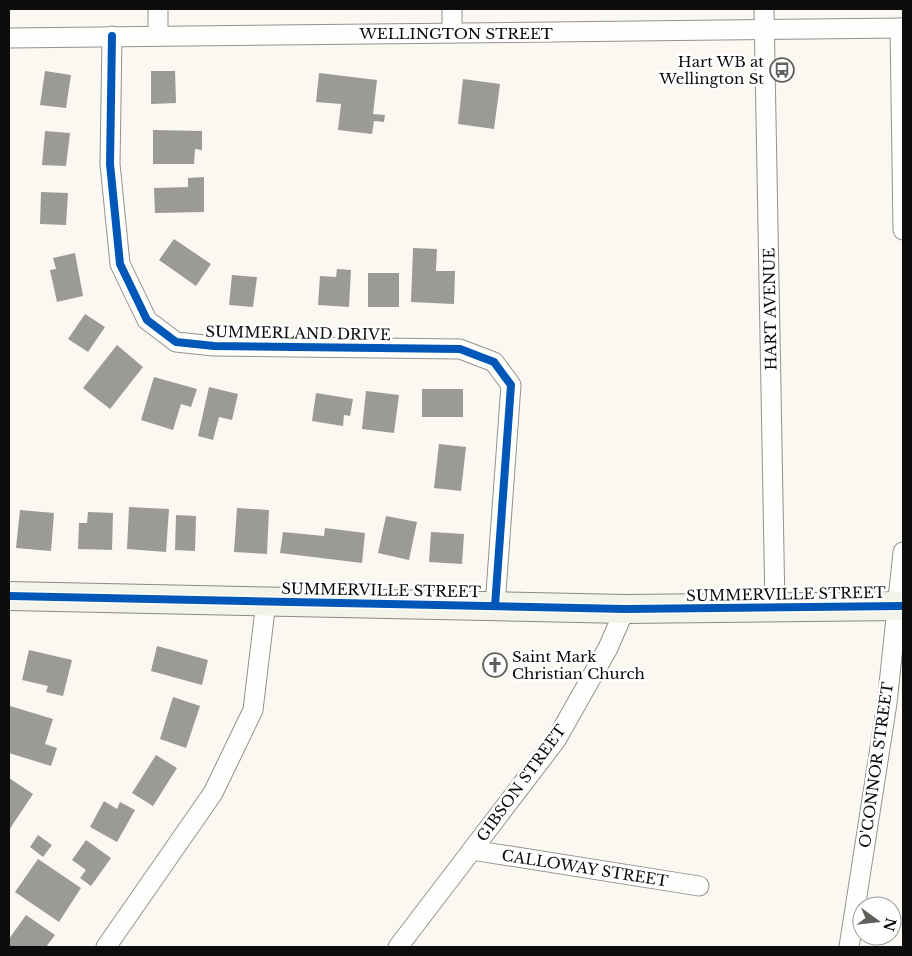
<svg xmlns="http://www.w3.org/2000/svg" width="912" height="956" viewBox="0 0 912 956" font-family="'Libre Baskerville',serif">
	<rect width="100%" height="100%" fill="#faf8f0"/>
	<g fill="#9c9a96">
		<polygon points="45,71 71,75 66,108 40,105"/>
		<polygon points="151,71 175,71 176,103 151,104"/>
		<polygon points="319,73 377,80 373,114 385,115 384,122 374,121 372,134 338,130 341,104 316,102"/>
		<polygon points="463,79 500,84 494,129 458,124"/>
		<polygon points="153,130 202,131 202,150 195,149 194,164 153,164"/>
		<polygon points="45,131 70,133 66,166 42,165"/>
		<polygon points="204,177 204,212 155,213 154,188 188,187 188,178"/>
		<polygon points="41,192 68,193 66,225 40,224"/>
		<polygon points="174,239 211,264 196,286 159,260"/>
		<polygon points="413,248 437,249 436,271 455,271 454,304 411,302"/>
		<polygon points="75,253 83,296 57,302 50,270 56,269 53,258"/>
		<polygon points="337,269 351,270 349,307 318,305 320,276 336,277"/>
		<rect x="368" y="273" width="31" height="34"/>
		<polygon points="232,275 257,277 253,307 229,305"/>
		<polygon points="85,314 105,327 88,352 68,339"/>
		<polygon points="117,345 143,367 110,409 83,388"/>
		<polygon points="154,377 197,389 191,407 181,404 173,430 141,420"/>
		<polygon points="209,387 238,394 232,420 219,417 213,440 198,436"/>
		<rect x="422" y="389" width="41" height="28"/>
		<polygon points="366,391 399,395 394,433 362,429"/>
		<polygon points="316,393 353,399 350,416 344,415 343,426 312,421"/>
		<polygon points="439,444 466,447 461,491 434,488"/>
		<polygon points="129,507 169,509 166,552 127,549"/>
		<polygon points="237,508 269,510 267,554 234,552"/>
		<polygon points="20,510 54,513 51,551 16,548"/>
		<polygon points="88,512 113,513 112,550 78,549 79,523 87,523"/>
		<polygon points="176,515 196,516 195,551 175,550"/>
		<polygon points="386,516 417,522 409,560 378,553"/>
		<polygon points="325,528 365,533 362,563 280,553 283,532 324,536"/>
		<polygon points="431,532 464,534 462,564 429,562"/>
		<polygon points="157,646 208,660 202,685 151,671"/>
		<polygon points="29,650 72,660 63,696 46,692 48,686 22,680"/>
		<polygon points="173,697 200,706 186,748 160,739"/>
		<polygon points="10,706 53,719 45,744 57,748 51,766 9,753"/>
		<polygon points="156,755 177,768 153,806 132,793"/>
		<polygon points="9,778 33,794 9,830"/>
		<polygon points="104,801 117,809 120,802 135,810 117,842 90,827"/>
		<polygon points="38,835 52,845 43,857 30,847"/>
		<polygon points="86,840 111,858 91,886 80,878 86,870 72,860"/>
		<polygon points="38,859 81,888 59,922 15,892"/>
		<polygon points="26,915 55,935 46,947 9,947 9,939"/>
	</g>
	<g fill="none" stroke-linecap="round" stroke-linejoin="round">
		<g stroke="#93928f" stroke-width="21">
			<g id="street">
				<polyline points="158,9 158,35"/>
				<polyline points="452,9 452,33"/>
				<polyline points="764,9 775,608"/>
				<polyline points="900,28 903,230"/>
				<polyline points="112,36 110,164 120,264 147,320 176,342 214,346 460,349 494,362 511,385 495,606"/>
				<polyline points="9,38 903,28"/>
				<polyline points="472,850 699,886"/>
				<polyline points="106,947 213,793 253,710 266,601"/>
				<polyline points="398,947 556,740 608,648 625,609"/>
				<polyline points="849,947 887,703 903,552"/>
			</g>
		</g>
		<g stroke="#8a8985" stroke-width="30">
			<polyline id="secondary" points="9,596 625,609 903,606"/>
		</g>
		<use href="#street" stroke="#fefefd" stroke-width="19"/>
		<use href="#secondary" stroke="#f3f3e9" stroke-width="28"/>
		<g stroke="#fff" stroke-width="11">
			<g id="cycleway">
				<polyline points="112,36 110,164 120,264 147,320 176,342 214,346 460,349 494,362 511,385 495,606"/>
				<polyline points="9,596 625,609 903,606"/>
			</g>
		</g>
		<use href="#cycleway" stroke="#0057b8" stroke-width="8"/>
	</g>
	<defs>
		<g id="bus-ring" transform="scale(1.25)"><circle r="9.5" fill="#fff" stroke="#5f5f5c" stroke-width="1.5"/><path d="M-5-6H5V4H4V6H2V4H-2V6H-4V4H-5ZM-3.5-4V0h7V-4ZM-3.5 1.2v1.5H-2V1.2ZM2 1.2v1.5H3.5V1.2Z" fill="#5f5f5c"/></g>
		<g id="church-ring" transform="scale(1.25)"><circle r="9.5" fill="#fff" stroke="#5f5f5c" stroke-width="1.5"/><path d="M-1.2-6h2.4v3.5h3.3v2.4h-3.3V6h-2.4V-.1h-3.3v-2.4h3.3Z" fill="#5f5f5c"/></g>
	</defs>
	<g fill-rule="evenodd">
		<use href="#bus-ring" x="782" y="70"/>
		<use href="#church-ring" x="495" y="665"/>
	</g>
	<g text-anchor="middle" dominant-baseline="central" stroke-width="5" stroke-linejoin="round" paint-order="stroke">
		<g font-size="15" fill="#0c0c0c" stroke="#fff">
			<text x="456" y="33">WELLINGTON STREET</text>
			<text transform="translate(770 309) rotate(-91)">HART AVENUE</text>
			<text transform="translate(298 333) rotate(1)">SUMMERLAND DRIVE</text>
			<text transform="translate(381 590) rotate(1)">SUMMERVILLE STREET</text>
			<text transform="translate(786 594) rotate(-1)">SUMMERVILLE STREET</text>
			<text transform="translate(876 765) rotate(-82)">O'CONNOR STREET</text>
			<text transform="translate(521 783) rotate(-54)">GIBSON STREET</text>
			<text transform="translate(585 868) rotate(9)">CALLOWAY STREET</text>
		</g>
		<g font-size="15" fill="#0c0c0c" stroke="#fff" text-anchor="end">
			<text x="764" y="61">Hart WB at<tspan x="764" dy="17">Wellington St</tspan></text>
			<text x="512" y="656" text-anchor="start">Saint Mark<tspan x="512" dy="17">Christian Church</tspan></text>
		</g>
	</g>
	<rect width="912" height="956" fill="none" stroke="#0c0c0c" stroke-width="20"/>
	<g transform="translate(877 921) rotate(105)"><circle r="24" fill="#ffffff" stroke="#9e9e9e"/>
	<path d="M0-4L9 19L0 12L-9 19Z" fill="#5f5f5c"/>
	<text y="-8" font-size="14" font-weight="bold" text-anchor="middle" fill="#0c0c0c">N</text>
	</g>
</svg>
